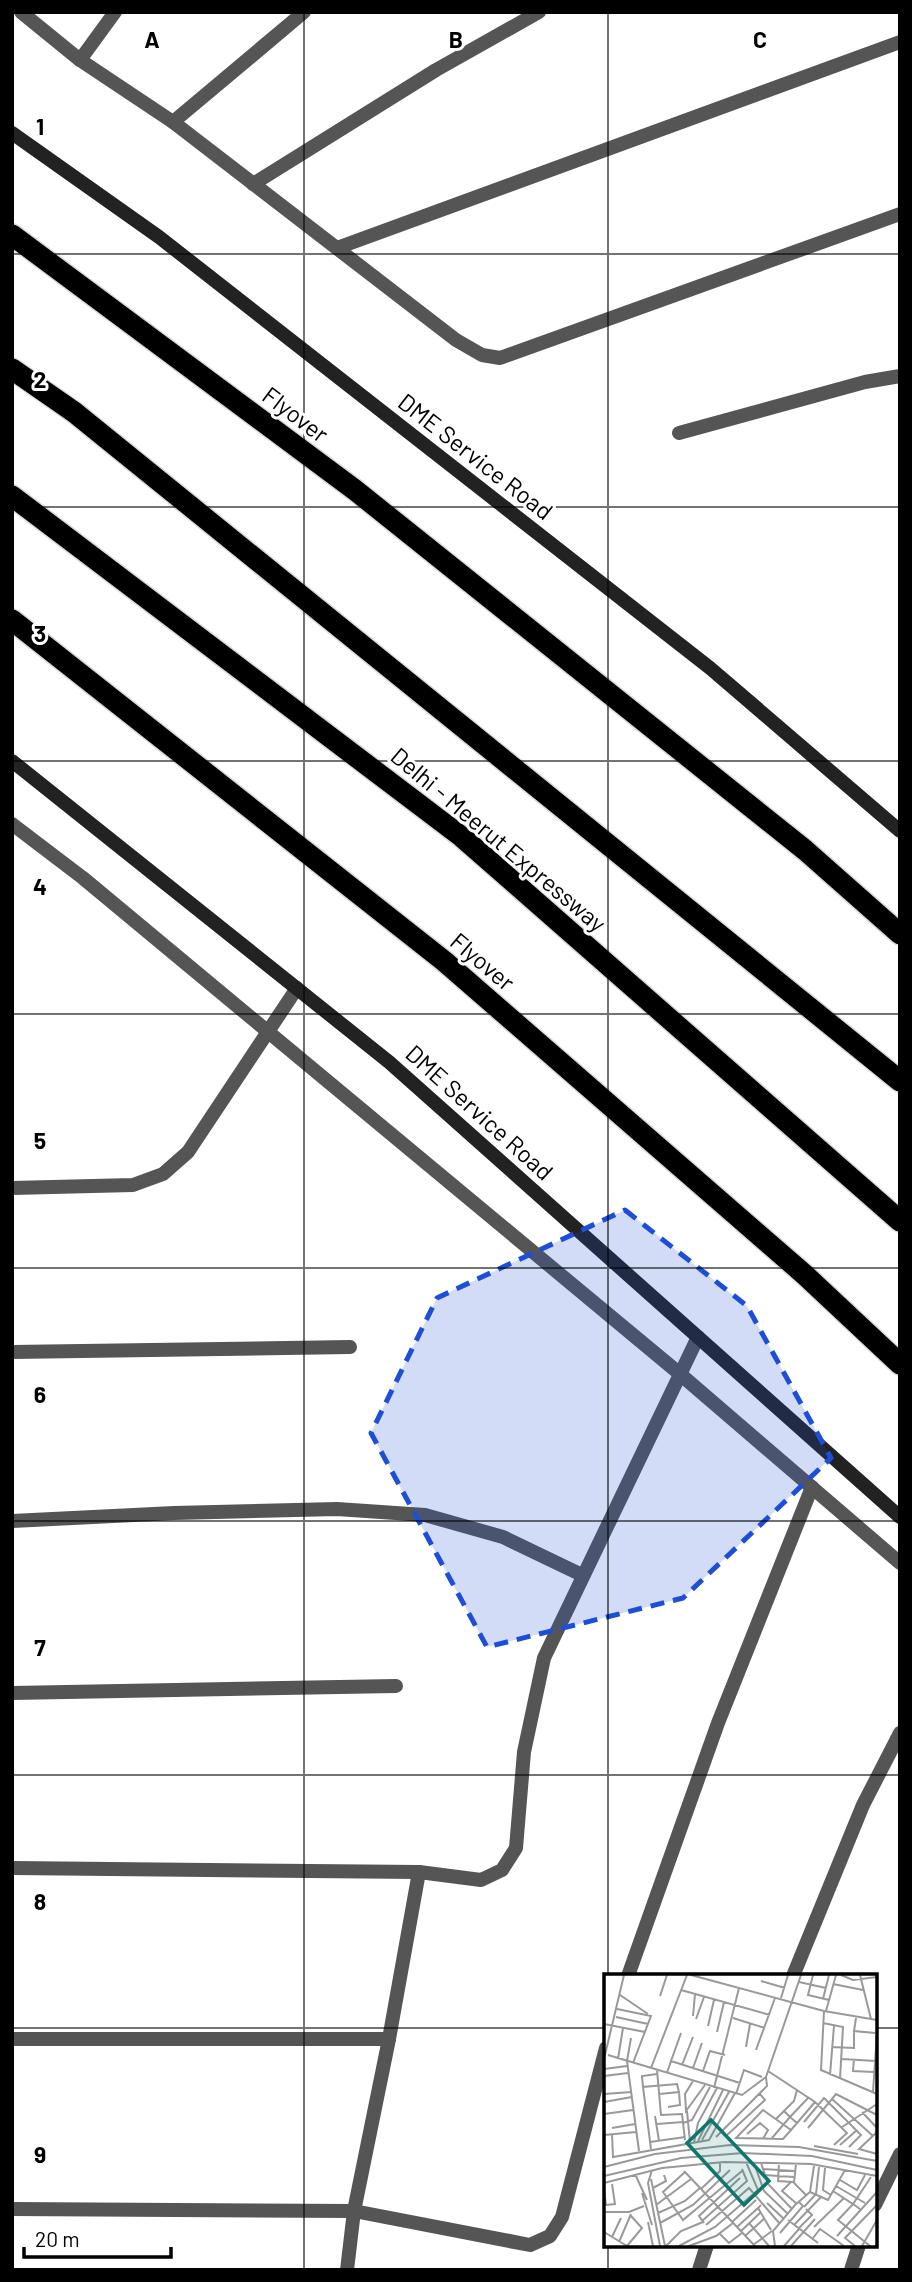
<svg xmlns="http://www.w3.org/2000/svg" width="912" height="2282" viewBox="0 0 912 2282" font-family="Barlow,sans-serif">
	<rect width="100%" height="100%" fill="#fff"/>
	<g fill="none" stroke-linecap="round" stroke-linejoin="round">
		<g stroke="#dbdbdb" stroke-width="24">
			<g id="highway">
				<polyline points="12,235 355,490 805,850 900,934"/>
				<polyline points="12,369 74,412 900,1081"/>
				<polyline points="12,496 462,837 900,1221"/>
				<polyline points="12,620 444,961 805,1275 900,1364"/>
			</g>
		</g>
		<g stroke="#555" stroke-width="14">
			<polyline points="21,12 80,60 173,122 456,340 482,355 500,358 900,214"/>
			<polyline points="80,60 115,12"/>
			<polyline points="173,122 304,12"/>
			<polyline points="253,184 436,70 539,12"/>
			<polyline points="337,248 900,42"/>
			<polyline points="679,433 865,382 900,376"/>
			<polyline points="12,824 83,878 680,1374 900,1563"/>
			<polyline points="12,1188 133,1185 163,1174 188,1152 297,988"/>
			<polyline points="12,1352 350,1347"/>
			<polyline points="12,1521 174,1513 337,1509 425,1515 503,1537 582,1575"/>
			<polyline points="12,1693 396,1686"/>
			<polyline points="12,1868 419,1872 481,1880 502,1870 516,1848 524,1752 544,1658 698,1337"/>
			<polyline points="628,1976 718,1723 812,1487"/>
			<polyline points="793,1976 863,1805 900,1733"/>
			<polyline points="12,2039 389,2039 354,2211 347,2270"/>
			<polyline points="389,2039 419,1872"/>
			<polyline points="875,2205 900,2154"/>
			<polyline points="12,2209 354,2211 530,2245 550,2236 562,2217 606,2048"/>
			<polyline points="699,2270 707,2245"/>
			<polyline points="851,2270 859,2245"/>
		</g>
		<g stroke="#222" stroke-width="14">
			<polyline points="12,133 159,237 710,668 900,831"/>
			<polyline points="12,761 389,1062 900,1517"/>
		</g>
		<use href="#highway" stroke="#000" stroke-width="21"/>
	</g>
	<path fill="#1d4ed8" fill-opacity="0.2" stroke="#1d4ed8" stroke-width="5" stroke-dasharray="14 9" stroke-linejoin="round" d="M 625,1210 L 747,1306 L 831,1458 L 683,1598 L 487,1647 L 371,1433 L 437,1298 Z"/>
	<path fill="none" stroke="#000" stroke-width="2" stroke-opacity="0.55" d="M 304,12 L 304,2270M 608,12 L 608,1976M 12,254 L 900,254M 12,507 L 900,507M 12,761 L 900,761M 12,1014 L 900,1014M 12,1268 L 900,1268M 12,1521 L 900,1521M 12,1775 L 900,1775M 12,2028 L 606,2028M 875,2028 L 900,2028M 608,2245 L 608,2270"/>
	<g text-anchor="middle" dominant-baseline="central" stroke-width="6" stroke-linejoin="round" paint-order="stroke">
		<g font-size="24" fill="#000" stroke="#fff">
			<text transform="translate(296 414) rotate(37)">Flyover</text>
			<text transform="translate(476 456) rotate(38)">DME Service Road</text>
			<text transform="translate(499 839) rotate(40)">Delhi - Meerut Expressway</text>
			<text transform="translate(483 961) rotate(40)">Flyover</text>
			<text transform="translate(480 1112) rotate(42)">DME Service Road</text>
		</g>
	</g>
	<g transform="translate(604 1974)">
		<rect width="273" height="273" fill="#fff"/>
		<path fill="none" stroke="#999" stroke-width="2" d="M 87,1 L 220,37 L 273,46M 209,1 L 204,21 L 225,26M 237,1 L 249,6 L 273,3M 256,1 L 267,45M 157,7 L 181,14M 195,8 L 222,14M 229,10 L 259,16M 77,16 L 166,41M 16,21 L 44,40M 56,22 L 63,1M 177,24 L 184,1M 219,25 L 225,1M 13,35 L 47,42 L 29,89M 220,37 L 217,96 L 273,120M 222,37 L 232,1M 89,42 L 91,20M 12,43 L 44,50M 129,44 L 161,54M 252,44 L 250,57 L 271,59M 92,45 L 100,23M 219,49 L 239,53 L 236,105M 0,50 L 41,58M 104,52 L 110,26M 113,58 L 120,28M 27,64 L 23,87 L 35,177M 142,73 L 146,50M 228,73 L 250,74 L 250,57M 152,76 L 171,24M 4,81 L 138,121 L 162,103 L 197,1M 0,85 L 20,1M 14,85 L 19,54M 238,85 L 272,87M 250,85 L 249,97 L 270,98M 67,87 L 77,59M 78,91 L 89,63M 47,94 L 83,1M 89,94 L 98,69M 0,95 L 23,92M 53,96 L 57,141 L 78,140 L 81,166M 99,97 L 106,77 L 121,81M 164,97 L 211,128 L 243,159 L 230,171M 63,99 L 67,87 L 136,109M 226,101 L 230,52M 0,102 L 24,99M 89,107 L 81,120 L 82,137 L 101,111M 39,113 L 38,102 L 53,100M 110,114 L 135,14M 269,118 L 273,59M 0,120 L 27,118M 132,120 L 140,96 L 158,103M 228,125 L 269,162M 0,128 L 28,123M 64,133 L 76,131 L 75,118M 83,137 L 86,168M 258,138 L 273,154M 0,140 L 29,136M 51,142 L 55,167M 172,145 L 190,127 L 193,116M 200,148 L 220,124 L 257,161 L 245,173M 79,149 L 88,146 L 106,113M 193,149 L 186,143 L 205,123M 53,150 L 79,148M 238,153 L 273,130M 8,154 L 31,150M 204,154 L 232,120 L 273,141M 187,156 L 159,136 L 132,164 L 179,165 L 187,156 L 211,128M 273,158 L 255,175 L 273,180M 8,160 L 9,183 L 105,166 L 131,119M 143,160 L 156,149 L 164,156 L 159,165M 0,161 L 32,158M 122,162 L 161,126 L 155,119M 112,163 L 163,112 L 162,103M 168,164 L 186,143 L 180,137M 98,166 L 125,118M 94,167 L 119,116M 46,168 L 81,163M 90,168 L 94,149 L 113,114M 236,171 L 253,156M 210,172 L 254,180M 47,175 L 39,113 L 73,110 L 75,118 L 55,120M 150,189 L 160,217 L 184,240M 157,189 L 164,210 L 188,235M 175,189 L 174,207 L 189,208M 192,190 L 190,209 L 202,221M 0,193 L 51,180 L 126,171 L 195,173 L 273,187M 221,194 L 219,216 L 227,221M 159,195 L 191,197M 48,196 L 44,209 L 56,272M 80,197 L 151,272M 81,198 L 59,218 L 79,246 L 138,197M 31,200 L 43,226M 160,201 L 190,203M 0,202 L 77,184 L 139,179 L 208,182 L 273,196M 47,205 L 61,272M 236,206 L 253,216 L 261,201M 187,208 L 178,217 L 193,230M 0,209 L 58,194 L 120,188 L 207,190 L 273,202M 232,212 L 261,229M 49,214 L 62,207 L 60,201M 97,215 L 116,197 L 116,188M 0,216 L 2,231 L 11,230 L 8,210M 229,217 L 249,230 L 267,203M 206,218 L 210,192M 38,219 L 48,251M 163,229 L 180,245M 52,231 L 87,205M 157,231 L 154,234 L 167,256M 200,233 L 212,220 L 215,193M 256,235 L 249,230 L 234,246 L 266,272M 0,238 L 25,238 L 40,232M 54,239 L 81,227 L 96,214M 184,246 L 214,269M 98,247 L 143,207 L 138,195M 44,248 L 49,272M 128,248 L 152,226M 56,249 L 89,231 L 126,196M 100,249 L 95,242 L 136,204M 145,249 L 165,272M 102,251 L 145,214 L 176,250M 190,251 L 217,223M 133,253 L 154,234M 210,253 L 240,224M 194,255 L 208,241 L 202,235M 137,257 L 156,239M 0,258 L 23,272M 176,259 L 199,232 L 195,228M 116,260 L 125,269 L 138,259M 141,262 L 161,244M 233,262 L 273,218M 8,263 L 17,244M 209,264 L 216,255 L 240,272M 15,268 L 27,240M 149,271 L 168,257M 23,272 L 38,254 L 27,242M 62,272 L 77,257 L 99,248M 75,272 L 111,253 L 154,216 L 142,188M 85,272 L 112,262 L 129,249M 171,272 L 169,257 L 191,231 L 206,218 L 224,226 L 241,196M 180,272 L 195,255M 187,272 L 211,245M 251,272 L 241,264 L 273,231M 258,272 L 273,246"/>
		<path fill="#0f766e" fill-opacity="0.15" stroke="#0f766e" stroke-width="3.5" d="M 107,146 L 165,207 L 140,231 L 83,169 Z"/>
		<rect width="273" height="273" fill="none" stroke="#000" stroke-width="3.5"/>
	</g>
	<g font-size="23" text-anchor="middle" font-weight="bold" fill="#000" stroke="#fff" stroke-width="6" stroke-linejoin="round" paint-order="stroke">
		<text x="152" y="48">A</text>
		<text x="456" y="48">B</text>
		<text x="760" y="48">C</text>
		<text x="40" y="135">1</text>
		<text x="40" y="388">2</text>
		<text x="40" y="642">3</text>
		<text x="40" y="895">4</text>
		<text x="40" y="1149">5</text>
		<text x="40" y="1403">6</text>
		<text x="40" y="1656">7</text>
		<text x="40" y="1910">8</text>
		<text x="40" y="2163">9</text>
	</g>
	<rect width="912" height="2282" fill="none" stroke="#000000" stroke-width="28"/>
	<path d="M24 2247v10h147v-10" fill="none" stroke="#000000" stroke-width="3.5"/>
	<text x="35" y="2247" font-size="21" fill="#000000" stroke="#ffffff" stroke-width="5" paint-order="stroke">20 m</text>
</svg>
